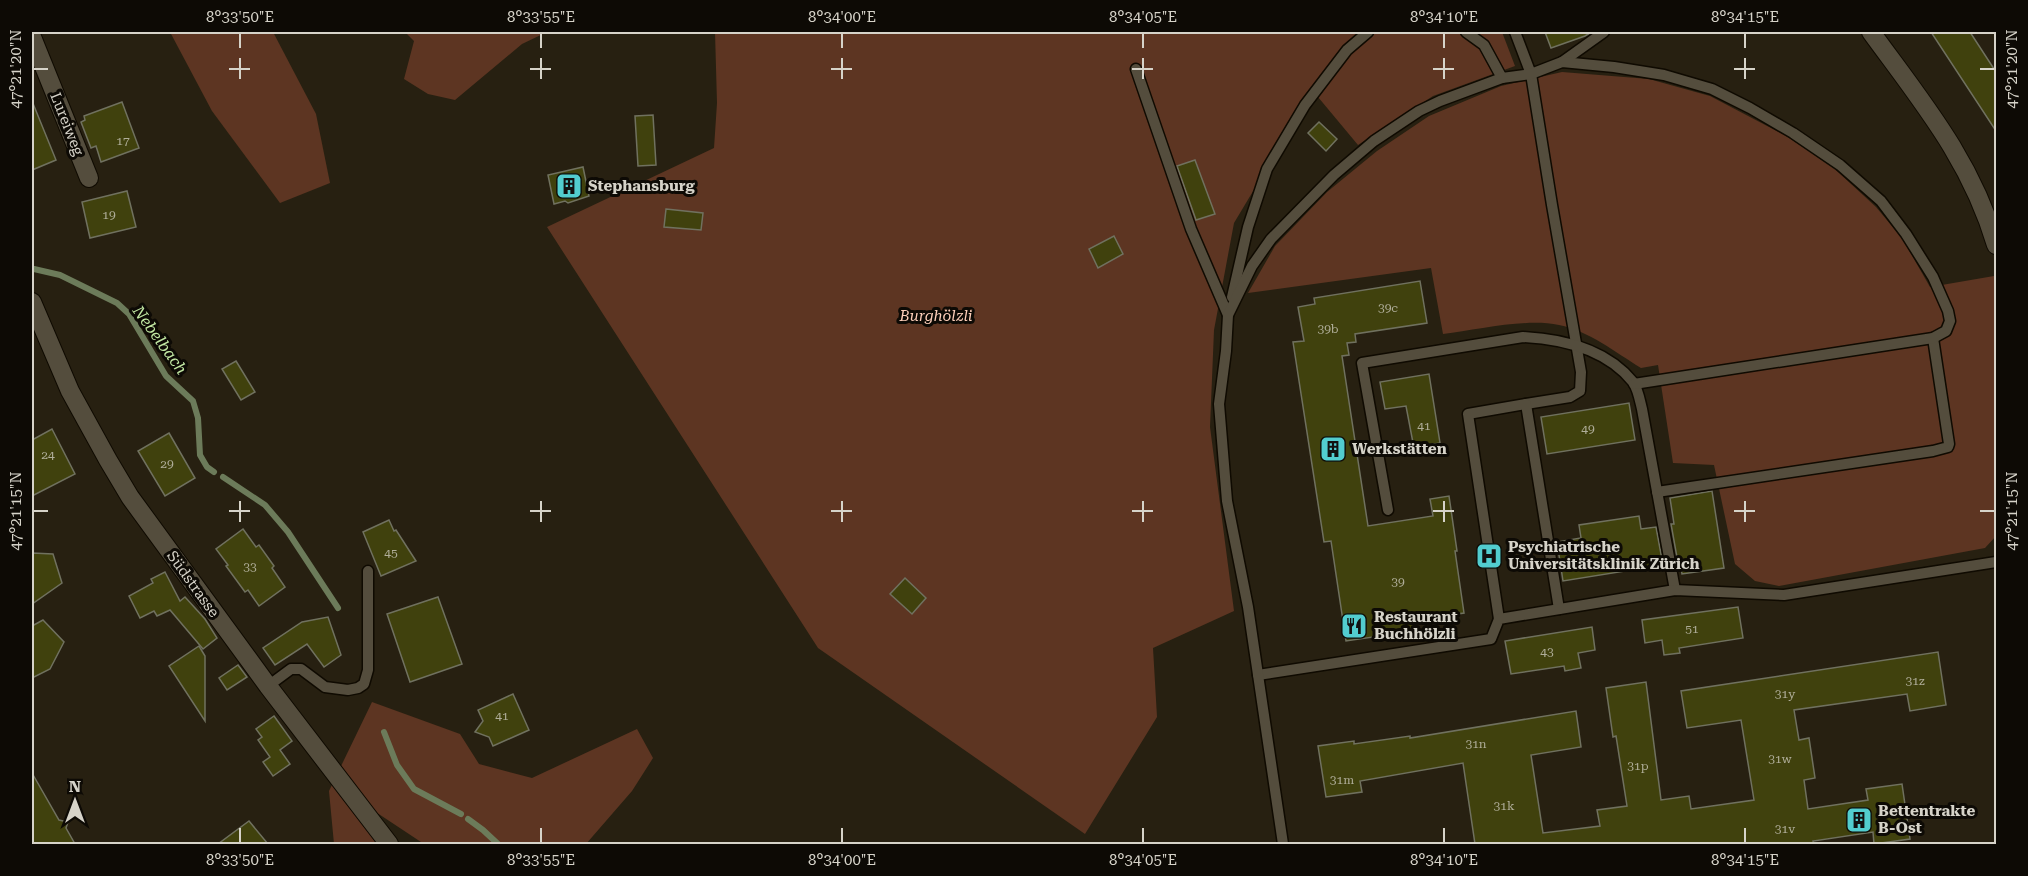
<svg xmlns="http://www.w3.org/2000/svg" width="2028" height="876" viewBox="0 0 2028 876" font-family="'Roboto Serif',serif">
	<rect width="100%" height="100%" fill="#272011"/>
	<g fill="#5d3522">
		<polygon points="170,32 273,32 316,114 330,183 280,203 212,111"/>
		<polygon points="405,32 547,32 522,44 455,100 428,94 404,79 414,41"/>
		<polygon points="715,32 1502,32 1515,66 1433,96 1358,145 1313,91 1234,223 1214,330 1210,427 1234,611 1153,648 1157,717 1085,834 818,648 547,227 714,148 717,103"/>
		<path d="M 1562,72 L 1649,79 L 1710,96 L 1786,136 L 1837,171 L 1876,207 L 1902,238 L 1930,287 L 1994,276 L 1996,288 L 1996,536 L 1985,548 L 1779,586 L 1755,581 L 1735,564 L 1714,465 L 1673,463 L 1658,365 L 1641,368 C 1615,352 1589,331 1559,325 C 1525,318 1477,330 1443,334 L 1431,268 L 1248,293 L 1275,246 L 1327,192 L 1377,151 L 1429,116 L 1501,86 Z"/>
		<polygon points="372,702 460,734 479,764 532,778 637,729 653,758 632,791 586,844 424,844 338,787 378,844 334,844 329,791"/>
	</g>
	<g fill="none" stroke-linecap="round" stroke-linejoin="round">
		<g stroke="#6c7b5a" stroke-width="6">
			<polyline points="34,269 60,275 117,303 129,314 166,376 193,401 198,418 200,455 207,467 214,472"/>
			<polyline points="223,477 265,505 288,532 338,608"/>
			<polyline points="384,732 397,765 414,789 461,814"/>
			<polyline points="468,819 483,830 498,844"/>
		</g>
	</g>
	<g fill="#40410d" stroke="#70715f" stroke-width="1.5">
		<polygon points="1545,32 1592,32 1585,36 1551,48"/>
		<polygon points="1931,32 1970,32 1996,72 1996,131"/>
		<polygon points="32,101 56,160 32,170"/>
		<polygon points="122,102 139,148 101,162 96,146 91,148 81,122 85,120 84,116"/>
		<polygon points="653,115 656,165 638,166 635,116"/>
		<polygon points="1319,122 1337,139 1326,151 1308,133"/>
		<polygon points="1195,160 1215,214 1196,220 1177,166"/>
		<polygon points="583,167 589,196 568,203 565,201 554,204 548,175"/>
		<polygon points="127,191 136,227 90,238 82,202"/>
		<polygon points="666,209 703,213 701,230 664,227"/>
		<polygon points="1114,236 1123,254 1098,268 1089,249"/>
		<polygon points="1420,281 1427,323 1355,334 1356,342 1347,343 1349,355 1342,356 1368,526 1433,516 1430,499 1449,496 1457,551 1455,551 1464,613 1415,620 1417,633 1393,636 1393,634 1346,641 1331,541 1324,542 1293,342 1304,341 1298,307 1315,304 1314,298"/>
		<polygon points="236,361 255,392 241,400 222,369"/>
		<polygon points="1429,374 1440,443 1414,448 1406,406 1385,409 1380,382"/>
		<polygon points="1629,403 1635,440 1547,454 1541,417"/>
		<polygon points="52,429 75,474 32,496 32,440"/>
		<polygon points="169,433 195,478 165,496 138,451"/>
		<polygon points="1712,491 1724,568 1682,574 1680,562 1678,563 1671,524 1674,524 1670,498"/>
		<polygon points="1639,516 1641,529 1656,527 1663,565 1563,581 1557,542 1581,538 1579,525"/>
		<polygon points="389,520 394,531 396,530 416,561 381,576 363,532"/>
		<polygon points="243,529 256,547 259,545 274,566 272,568 285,587 259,606 248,590 245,592 226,566 228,565 216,549"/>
		<polygon points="32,553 53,554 62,583 32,604"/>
		<polygon points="165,572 180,601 185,597 205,619 217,638 203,649 170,610 157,616 154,611 140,618 129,596 153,583 151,579"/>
		<polygon points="905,578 926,598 912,614 890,594"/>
		<polygon points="438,597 462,664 410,682 387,614"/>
		<polygon points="1738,607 1743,638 1679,648 1680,653 1664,655 1662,640 1645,643 1642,620"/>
		<polygon points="328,617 341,655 324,667 307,644 275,665 263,648 302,622"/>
		<polygon points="43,620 64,642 50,669 32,678 32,626"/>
		<polygon points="1592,627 1595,650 1578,653 1581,668 1565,671 1564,666 1511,674 1505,641"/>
		<polygon points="199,646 205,656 205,721 169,666"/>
		<polygon points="1938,652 1946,705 1910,711 1907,694 1794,710 1799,740 1809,738 1815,778 1804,780 1808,809 1868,800 1866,789 1902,784 1910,839 1874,844 1873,832 1813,841 1814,844 1475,844 1463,763 1360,781 1362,792 1326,797 1318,746 1354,741 1354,744 1410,736 1410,738 1576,711 1581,747 1531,755 1543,833 1600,826 1597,810 1627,806 1616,736 1613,737 1606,688 1646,682 1661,800 1689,796 1691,809 1754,800 1741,720 1687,728 1681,691"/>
		<polygon points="238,665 247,677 227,690 219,678"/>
		<polygon points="513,694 529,730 493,746 489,737 475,732 483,721 478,710"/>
		<polygon points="274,716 292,741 280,750 290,764 273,776 263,762 270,757 258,740 262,737 256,729"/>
		<polygon points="32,773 59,820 68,822 66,828 75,844 32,844"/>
		<polygon points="249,821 268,844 218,844"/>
	</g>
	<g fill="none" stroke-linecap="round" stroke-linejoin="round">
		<g stroke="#0f0a01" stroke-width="13">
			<g id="lane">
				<polyline points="1466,32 1484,45 1502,78"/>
				<polyline points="1515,32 1531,74 1552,205 1581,372 1580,391 1570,397 1526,404"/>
				<polyline points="1562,62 1604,32"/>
				<polyline points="1136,69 1191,229 1228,315"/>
				<polyline points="1232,297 1248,227 1267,169 1305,105 1347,50 1368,32"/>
				<polyline points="1657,492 1933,451 1948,447 1949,444 1933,338"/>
				<path d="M 1388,510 L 1362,363 L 1523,337 C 1563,339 1607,350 1633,382 C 1638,389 1640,401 1642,409 L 1675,590"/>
				<polyline points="1499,619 1468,414 1526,404 1559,609"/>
				<polyline points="1258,675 1491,639 1499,619 1675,590 1784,595 1996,562"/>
				<polyline points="268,686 291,669 301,669 325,687 348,690 358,688 364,684 368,670 368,571"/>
				<polyline points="1283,844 1248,607 1227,501 1219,404 1226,351 1228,315 1252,266 1271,239 1334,175 1374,141 1419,111 1440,101 1502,78 1531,74 1562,62 1614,67 1664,75 1712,89 1750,108 1793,133 1840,165 1881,201 1906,234 1933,277 1948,311 1950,321 1946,331 1933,338 1634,384"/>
			</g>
		</g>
		<g stroke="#0f0a01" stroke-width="20">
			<g id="street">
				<path d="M 1871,32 C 1922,102 1971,160 1996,245"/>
				<polyline points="32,37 89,178"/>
			</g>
		</g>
		<g stroke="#0f0a01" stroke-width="20">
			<polyline id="secondary" points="32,302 70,391 108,460 130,497 268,686 389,844"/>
		</g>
		<use href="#lane" stroke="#544d3d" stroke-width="10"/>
		<use href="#street" stroke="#544d3d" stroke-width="18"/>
		<use href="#secondary" stroke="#544d3d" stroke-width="18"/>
	</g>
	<path fill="none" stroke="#d6d3c9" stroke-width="2" d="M 240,33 L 240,48M 541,33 L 541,48M 842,33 L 842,48M 1143,33 L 1143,48M 1444,33 L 1444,48M 1745,33 L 1745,48M 240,58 L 240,79M 541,58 L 541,79M 842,58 L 842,79M 1143,58 L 1143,79M 1444,58 L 1444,79M 1745,58 L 1745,79M 33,69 L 48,69M 229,69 L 250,69M 530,69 L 551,69M 831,69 L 852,69M 1132,69 L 1153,69M 1433,69 L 1454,69M 1734,69 L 1755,69M 1980,69 L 1995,69M 240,501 L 240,522M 541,501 L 541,522M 842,501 L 842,522M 1143,501 L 1143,522M 1444,501 L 1444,522M 1745,501 L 1745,522M 33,511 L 48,511M 229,511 L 250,511M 530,511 L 551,511M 831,511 L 852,511M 1132,511 L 1153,511M 1433,511 L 1454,511M 1734,511 L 1755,511M 1980,511 L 1995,511M 240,828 L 240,843M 541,828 L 541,843M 842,828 L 842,843M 1143,828 L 1143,843M 1444,828 L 1444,843M 1745,828 L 1745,843"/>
	<defs>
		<g id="building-square" transform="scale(1.35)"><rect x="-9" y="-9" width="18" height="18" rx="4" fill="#52cdcf" stroke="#0d0a05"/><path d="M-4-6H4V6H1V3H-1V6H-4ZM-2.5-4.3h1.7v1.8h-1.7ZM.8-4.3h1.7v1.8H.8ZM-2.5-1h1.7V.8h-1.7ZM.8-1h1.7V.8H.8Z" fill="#111"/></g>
		<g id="hospital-square" transform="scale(1.35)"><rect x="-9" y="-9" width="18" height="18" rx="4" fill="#52cdcf" stroke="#0d0a05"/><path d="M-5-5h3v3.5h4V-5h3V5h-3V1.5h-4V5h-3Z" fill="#111"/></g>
		<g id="restaurant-square" transform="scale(1.35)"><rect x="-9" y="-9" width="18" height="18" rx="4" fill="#52cdcf" stroke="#0d0a05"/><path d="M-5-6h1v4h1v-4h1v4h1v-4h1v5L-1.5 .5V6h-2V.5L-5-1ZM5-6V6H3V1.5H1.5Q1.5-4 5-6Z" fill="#111"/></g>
	</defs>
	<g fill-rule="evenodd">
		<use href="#building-square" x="569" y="186"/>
		<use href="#building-square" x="1333" y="449"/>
		<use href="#hospital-square" x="1489" y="556"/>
		<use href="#restaurant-square" x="1354" y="626"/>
		<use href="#building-square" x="1859" y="820"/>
	</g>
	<g text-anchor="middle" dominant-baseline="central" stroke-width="6" stroke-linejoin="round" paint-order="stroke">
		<g font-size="12" fill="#b0ae9a">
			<text x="123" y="141">17</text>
			<text x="109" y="215">19</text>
			<text x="1388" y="308">39c</text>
			<text x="1328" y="329">39b</text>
			<text x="1424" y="426">41</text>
			<text x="1588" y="429">49</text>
			<text x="48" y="455">24</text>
			<text x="167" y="464">29</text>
			<text x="391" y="553">45</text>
			<text x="250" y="567">33</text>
			<text x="1398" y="582">39</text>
			<text x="1692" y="629">51</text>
			<text x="1547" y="652">43</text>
			<text x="1915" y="681">31z</text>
			<text x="1785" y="694">31y</text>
			<text x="502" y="716">41</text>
			<text x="1476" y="744">31n</text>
			<text x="1780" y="759">31w</text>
			<text x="1638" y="766">31p</text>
			<text x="1342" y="780">31m</text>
			<text x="1504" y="806">31k</text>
			<text x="1785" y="829">31v</text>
		</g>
		<g font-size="15" fill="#d6d3c9" stroke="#0d0a05">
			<text transform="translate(67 124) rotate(68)">Lureiweg</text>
			<text transform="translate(193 584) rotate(54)">Südstrasse</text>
		</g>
		<g font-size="15" font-weight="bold" fill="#d6d3c9" stroke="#0d0a05" text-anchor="start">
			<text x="588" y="186">Stephansburg</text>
			<text x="1352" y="449">Werkstätten</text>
			<text x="1508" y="547">Psychiatrische<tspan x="1508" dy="17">Universitätsklinik Zürich</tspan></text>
			<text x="1374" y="617">Restaurant<tspan x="1374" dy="17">Buchhölzli</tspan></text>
			<text x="1878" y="811">Bettentrakte<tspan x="1878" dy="17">B-Ost</tspan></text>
		</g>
		<g font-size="15" font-style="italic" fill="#fecfba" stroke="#0d0a05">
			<text x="936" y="316">Burghölzli</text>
		</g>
		<g font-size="16" font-style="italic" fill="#c3e9a4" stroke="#0d0a05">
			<text transform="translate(160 340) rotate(54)">Nebelbach</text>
		</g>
	</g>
	<rect width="2028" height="876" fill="none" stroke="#0d0a05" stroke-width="66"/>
	<g transform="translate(75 801)" stroke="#0d0a05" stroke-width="4.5" paint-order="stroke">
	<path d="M0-4.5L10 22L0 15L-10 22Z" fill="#d6d3c9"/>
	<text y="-9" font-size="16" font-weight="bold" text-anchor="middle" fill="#d6d3c9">N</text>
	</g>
	<rect x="33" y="33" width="1962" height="810" fill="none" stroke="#d6d3c9" stroke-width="2"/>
	<g font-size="15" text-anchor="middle" fill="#d6d3c9">
		<text x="240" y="22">8°33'50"E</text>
		<text x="541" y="22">8°33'55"E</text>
		<text x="842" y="22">8°34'00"E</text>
		<text x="1143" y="22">8°34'05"E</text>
		<text x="1444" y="22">8°34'10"E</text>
		<text x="1745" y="22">8°34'15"E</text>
		<text transform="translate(16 69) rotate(-90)" y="5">47°21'20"N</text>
		<text transform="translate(2012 69) rotate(-90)" y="5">47°21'20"N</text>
		<text transform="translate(16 511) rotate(-90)" y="5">47°21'15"N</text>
		<text transform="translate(2012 511) rotate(-90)" y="5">47°21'15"N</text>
		<text x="240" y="865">8°33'50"E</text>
		<text x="541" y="865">8°33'55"E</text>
		<text x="842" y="865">8°34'00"E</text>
		<text x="1143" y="865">8°34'05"E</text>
		<text x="1444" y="865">8°34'10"E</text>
		<text x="1745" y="865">8°34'15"E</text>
	</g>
</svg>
